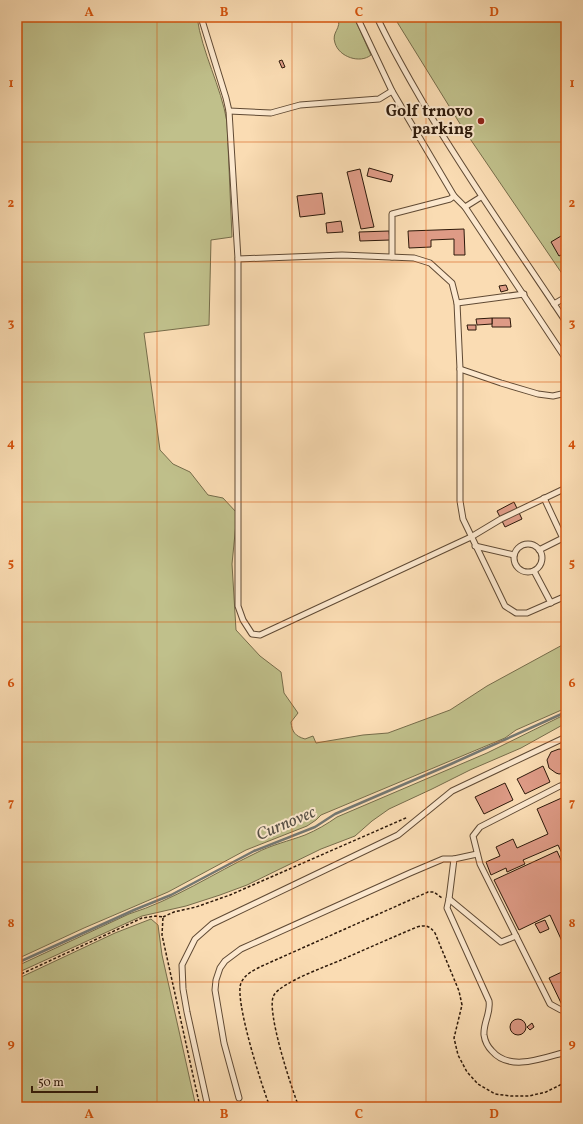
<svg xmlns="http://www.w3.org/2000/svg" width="583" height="1124" viewBox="0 0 583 1124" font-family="Vollkorn,serif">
	<rect width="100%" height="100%" fill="#fadcb3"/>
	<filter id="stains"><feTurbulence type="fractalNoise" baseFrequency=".005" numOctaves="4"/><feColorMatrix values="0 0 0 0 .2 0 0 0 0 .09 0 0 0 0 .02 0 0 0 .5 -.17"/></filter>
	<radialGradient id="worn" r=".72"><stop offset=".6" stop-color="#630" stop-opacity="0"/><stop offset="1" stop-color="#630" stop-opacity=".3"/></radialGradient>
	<g fill="#c0c08b" stroke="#766c4a">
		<path d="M 17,17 L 197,17 C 202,53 221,86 227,122 L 232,237 L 211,240 L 209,325 L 144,333 L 160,450 L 173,464 L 190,472 L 208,495 L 223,498 L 237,513 L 232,564 L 236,630 L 260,656 L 281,672 L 284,693 L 298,713 L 291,722 C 292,732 295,736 305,739 L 313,736 L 316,743 L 363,735 L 388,733 L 450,710 L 487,686 L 566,643 L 566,708 L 516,730 L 505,738 L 321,815 L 316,820 L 307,826 L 246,850 L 168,892 L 84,928 L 17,959 Z"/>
		<path d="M 338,17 L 354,17 L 371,55 C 360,64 339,57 335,43 C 331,32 342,29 338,17 Z"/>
		<polygon points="394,17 566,17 566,278 565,278 462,127"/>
		<path d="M 566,714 L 566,723 L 521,748 L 470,770 L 432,789 L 389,809 L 372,821 L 355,836 L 321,849 L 247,885 L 220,895 L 186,906 L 142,916 L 17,973 L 17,966 L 129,914 C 174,900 214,873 256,853 C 271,845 289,841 305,835 C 317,830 327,824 337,817 L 487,753 Z"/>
		<polygon points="151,919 158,925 162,955 196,1107 17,1107 17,979 115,933"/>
	</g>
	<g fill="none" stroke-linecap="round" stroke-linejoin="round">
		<polyline stroke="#747872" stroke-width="2.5" points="17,963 134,910 171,895 254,851 315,827 335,814 451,764 566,712"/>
	</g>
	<g fill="#de9b86" stroke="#2d190a">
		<polygon points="282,60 285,67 282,68 279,61"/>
		<polygon points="369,168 393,175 391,182 367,176"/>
		<polygon points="360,169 374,227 361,229 347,172"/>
		<polygon points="322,193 325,214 300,217 297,196"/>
		<polygon points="341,221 343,232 327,233 326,223"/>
		<polygon points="464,229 465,255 454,255 454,239 431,240 431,247 409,248 408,231"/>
		<polygon points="389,231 390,240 360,241 359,232"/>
		<polygon points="561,236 566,245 566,249 563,250 565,253 559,256 551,242"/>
		<polygon points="506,285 508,290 501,292 499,286"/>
		<polygon points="492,318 510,318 511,327 492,327"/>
		<polygon points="492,318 492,324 477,325 476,319"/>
		<polygon points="467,325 476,325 476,330 468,330"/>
		<polygon points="514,502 522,519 505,527 497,511"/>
		<polygon points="559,749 566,750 566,773 559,774 556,773 549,768 547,760 551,752"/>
		<polygon points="543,766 550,782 525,794 517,779"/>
		<polygon points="505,783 513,800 484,814 475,797"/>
		<polygon points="566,796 566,862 558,845 523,860 525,864 507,872 506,868 491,875 486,862 500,856 496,847 513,839 517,848 548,834 537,809"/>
		<polygon points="557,851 566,871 566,950 550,915 519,930 494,880"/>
		<polygon points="545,920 549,929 540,933 535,924"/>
		<polygon points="566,970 566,1006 563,1007 549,978"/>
		<circle cx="518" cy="1027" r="8"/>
		<polygon points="532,1023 534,1027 530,1030 527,1027"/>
	</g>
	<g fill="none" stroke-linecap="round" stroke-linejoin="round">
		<g stroke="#604a34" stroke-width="7">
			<g id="lane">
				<polyline points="201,17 226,98 229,111 238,259 238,606 243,620 252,634 260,635 471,537 501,519 566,488"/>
				<polyline points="357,17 392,91 454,196 465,207 566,359"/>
				<path d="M 377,17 C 391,48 409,78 426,108 C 470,182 519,251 566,322"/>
				<polyline points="229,111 271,113 300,105 379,99 392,91"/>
				<polyline points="465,207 481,197"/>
				<polyline points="392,257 392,214 450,199 454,196"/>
				<polyline points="238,259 342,255 414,258 430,263 452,283 457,303 460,369 460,501 463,519 505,606 516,613 527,613 566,596"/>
				<polyline points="457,303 524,294"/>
				<polyline points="554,304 566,297"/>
				<polyline points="460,369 501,383 538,394 553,396 566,393"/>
				<polyline points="544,498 566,545"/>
				<circle cx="528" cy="558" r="14"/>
				<polyline points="475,546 514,555"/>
				<polyline points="539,550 563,538"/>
				<polyline points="534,571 551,603"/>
				<polyline points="566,784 560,786 480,827 473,836 480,864 550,1004 561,1010 566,1009"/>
				<path d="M 477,854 L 454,859 L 449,899 L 447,908 L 489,1001 C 491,1013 483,1023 484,1035 C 485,1042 487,1046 492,1051 C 510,1072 543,1058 566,1052"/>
				<polyline points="449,899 501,942 516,936"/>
				<polyline points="239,1098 224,1043 215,990 216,980 220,968 225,961 241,949 410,873 443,859 454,859"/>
				<polyline points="208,1107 187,1012 183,989 182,965 195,939 212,924 398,835 452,791 566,737"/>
			</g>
		</g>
		<g stroke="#2d190a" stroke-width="1.5" stroke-dasharray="3 2" stroke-linecap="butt">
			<polyline points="163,917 174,912 196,907 230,895 408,817"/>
			<polyline points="17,976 142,918 156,916 163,917 162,935 200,1107"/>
			<polyline points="244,1102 249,1107"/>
			<path d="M 270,1107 C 262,1087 234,999 241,983 C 245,974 254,970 262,966 L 428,892 L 434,892 L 442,898"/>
			<path d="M 299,1107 C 292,1090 265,1008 274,995 C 282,982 325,967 341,960 C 366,949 391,938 417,927 C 425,925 429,925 435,933 L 459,991 L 462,1005 L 454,1038 L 458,1055 L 467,1072 L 478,1084 L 495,1094 L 511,1096 L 529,1096 L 546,1092 L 566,1082"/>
		</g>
		<use href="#lane" stroke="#fce8ce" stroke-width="5"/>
	</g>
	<path fill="none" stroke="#d5530c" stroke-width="1" stroke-opacity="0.55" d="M 157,17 L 157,1107M 292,17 L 292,1107M 426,17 L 426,1107M 17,142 L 566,142M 17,262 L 566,262M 17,382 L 566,382M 17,502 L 566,502M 17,622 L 566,622M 17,742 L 566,742M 17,862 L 566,862M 17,982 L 566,982"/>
	<circle fill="#8f2418" stroke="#fce8ce" stroke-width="1.5" cx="481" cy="121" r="4"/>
	<g text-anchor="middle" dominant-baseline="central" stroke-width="4" stroke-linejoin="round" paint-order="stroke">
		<g font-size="16" font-weight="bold" fill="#2d190a" stroke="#fce8ce" text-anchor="end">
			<text x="473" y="112">Golf trnovo<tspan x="473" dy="18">parking</tspan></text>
		</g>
		<g font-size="17" font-style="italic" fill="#575147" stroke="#fce8ce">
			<text transform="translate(286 824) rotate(-23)">Curnovec</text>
		</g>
	</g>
	<rect width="583" height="1124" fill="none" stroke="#fadcb3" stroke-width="44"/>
	<path d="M32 1086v6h65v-6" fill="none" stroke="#2d190a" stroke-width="2"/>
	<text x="38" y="1086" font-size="12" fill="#2d190a" stroke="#fce8ce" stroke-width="3" paint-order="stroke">50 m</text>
	<rect x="22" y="22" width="539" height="1080" fill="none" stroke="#d5530c" stroke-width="1.5"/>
	<g font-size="13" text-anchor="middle" font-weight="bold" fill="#d5530c">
		<text x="89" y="16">A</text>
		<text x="224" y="16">B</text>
		<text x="359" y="16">C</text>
		<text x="494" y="16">D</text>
		<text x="11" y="87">1</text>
		<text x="572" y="87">1</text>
		<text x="11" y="207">2</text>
		<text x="572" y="207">2</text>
		<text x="11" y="327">3</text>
		<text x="572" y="327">3</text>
		<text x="11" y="447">4</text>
		<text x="572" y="447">4</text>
		<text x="11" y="567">5</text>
		<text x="572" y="567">5</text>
		<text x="11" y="687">6</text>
		<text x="572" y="687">6</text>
		<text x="11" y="807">7</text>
		<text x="572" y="807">7</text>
		<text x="11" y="927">8</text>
		<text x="572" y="927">8</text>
		<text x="11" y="1047">9</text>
		<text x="572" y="1047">9</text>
		<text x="89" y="1118">A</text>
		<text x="224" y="1118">B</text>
		<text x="359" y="1118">C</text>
		<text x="494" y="1118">D</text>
	</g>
	<rect width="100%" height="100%" filter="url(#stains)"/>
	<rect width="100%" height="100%" fill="url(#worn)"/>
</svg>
